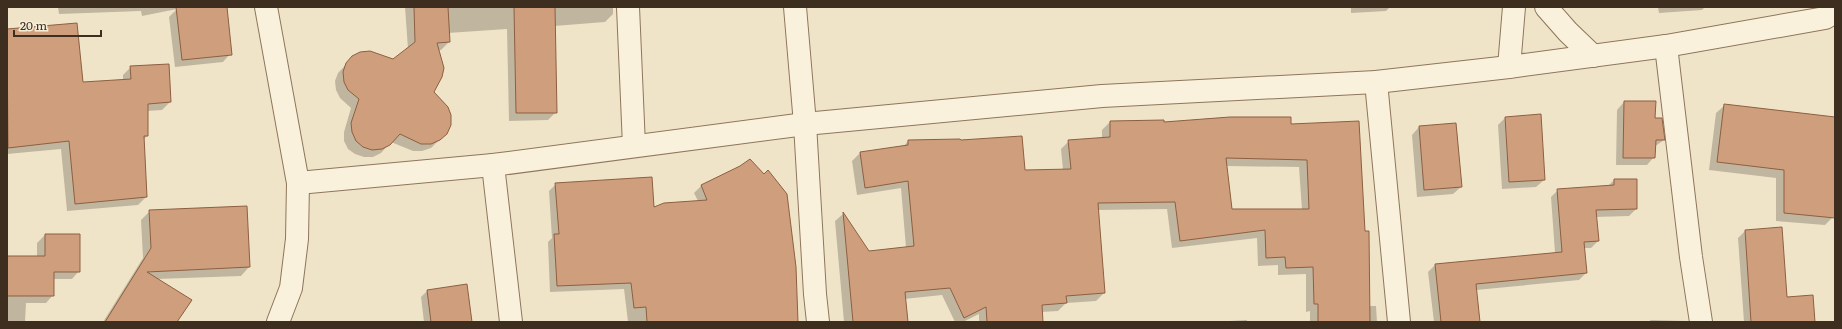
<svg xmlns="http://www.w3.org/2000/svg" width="1842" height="329" viewBox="0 0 1842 329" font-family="Literata,serif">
	<rect width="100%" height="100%" fill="#f0e4c8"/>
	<g fill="#0003" fill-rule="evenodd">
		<polygon points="58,7 226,7 230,54 223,62 175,67 169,17 177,9 142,16 141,11 59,14"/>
		<polygon points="405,7 613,7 613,14 605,22 554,26 556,112 548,120 509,121 507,29 448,33 449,42 441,50 438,50 433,92 446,133 431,148 422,151 413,151 391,142 381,153 373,157 364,157 355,154 348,149 344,141 344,132 351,108 340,98 336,90 335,81 338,73 353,57 393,60 408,49"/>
		<polygon points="1351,7 1390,7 1386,11 1351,13"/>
		<polygon points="1658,7 1705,7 1702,10 1659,13"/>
		<polygon points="76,24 82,83 123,81 123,75 131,67 170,102 162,110 147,111 147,136 143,140 146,197 138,205 67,211 61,149 7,154 7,30"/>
		<polygon points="1624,102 1654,119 1661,119 1664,140 1654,147 1654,157 1647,165 1616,165 1617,110"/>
		<polygon points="1725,105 1835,118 1833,217 1825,225 1776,221 1776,178 1709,170 1716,113"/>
		<polygon points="1505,118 1544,180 1536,187 1502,189 1498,125"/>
		<path d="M 1110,122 L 1290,125 L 1358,122 L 1369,306 L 1376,306 L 1377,322 L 1310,322 L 1310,311 L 1306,312 L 1306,274 L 1278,275 L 1278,265 L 1258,266 L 1257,238 L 1172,248 L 1167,209 L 1098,210 L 1104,293 L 1096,301 L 1066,303 L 1058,311 L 1041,312 L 1042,322 L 979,322 L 979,314 L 963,322 L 955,322 L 942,295 L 904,299 L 907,322 L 844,322 L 835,221 L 843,214 L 868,252 L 906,248 L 901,188 L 857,195 L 852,161 L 860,153 L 903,147 L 908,141 L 1024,171 L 1063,170 L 1061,149 L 1069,141 L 1102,139 L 1102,130 ZM 1226,166 L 1299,167 L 1302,210 L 1231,210 Z"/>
		<polygon points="1455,124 1461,187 1453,194 1417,197 1412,135 1419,127"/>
		<polygon points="741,167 797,322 628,322 624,289 550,292 548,242 552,238 549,191 556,184 653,209 698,201 694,193 701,186"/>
		<polygon points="1614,180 1636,209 1629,216 1595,217 1598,241 1591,248 1583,248 1586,273 1579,280 1476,290 1479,322 1434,322 1428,272 1435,265 1555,253 1551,197 1558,190 1608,186"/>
		<polygon points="246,207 249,267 241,276 157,279 176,322 103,322 143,258 141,220 150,211"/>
		<polygon points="1745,231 1786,298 1814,322 1744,322 1738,238"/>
		<polygon points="45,235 79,271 72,279 53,279 53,295 46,303 26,303 25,322 7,322 7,257 37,257 37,243"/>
		<polygon points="427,291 471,322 424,322 421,297"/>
		<polygon points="1247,320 1247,322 1211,322"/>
		<polygon points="1651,320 1685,321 1685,322 1648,322"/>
	</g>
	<g fill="#cf9f7d" stroke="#8d5f41" fill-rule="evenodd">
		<polygon points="176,7 227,7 232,55 182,60"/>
		<polygon points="414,7 448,7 450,42 437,43 444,68 442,77 434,92 448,107 451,115 451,125 447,134 440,140 431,144 421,144 400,134 390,145 382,149 372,150 363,147 356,141 352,132 351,123 359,99 348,90 344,82 343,72 346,63 352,56 360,52 370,51 393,59 415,42"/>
		<polygon points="514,7 555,7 557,113 516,113"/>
		<polygon points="77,23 83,82 131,79 130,66 169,64 171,102 148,104 148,136 144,136 147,197 75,204 69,141 8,148 7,29"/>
		<polygon points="1624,101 1656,101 1655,118 1662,118 1665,140 1656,140 1655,158 1623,158"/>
		<polygon points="1724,104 1835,117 1835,218 1784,213 1784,170 1717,162"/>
		<polygon points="1541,114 1545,180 1509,182 1505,117"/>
		<path d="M 1230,117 L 1291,117 L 1291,124 L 1359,121 L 1365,231 L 1369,231 L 1370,322 L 1318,322 L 1318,304 L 1314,304 L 1313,267 L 1286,268 L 1285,257 L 1266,258 L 1265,230 L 1180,241 L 1175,202 L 1098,203 L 1105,293 L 1066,296 L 1067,303 L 1042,305 L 1043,322 L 987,322 L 986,307 L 964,318 L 950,288 L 905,292 L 908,322 L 853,322 L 843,212 L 869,251 L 914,246 L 908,181 L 865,188 L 860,152 L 908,145 L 908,140 L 960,139 L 961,140 L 1022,136 L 1025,170 L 1071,169 L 1068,140 L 1110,137 L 1110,121 L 1164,120 L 1164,122 ZM 1226,158 L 1307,160 L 1309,209 L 1232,209 Z"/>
		<polygon points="1456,123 1462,187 1424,190 1419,126"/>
		<polygon points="750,159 764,174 768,170 787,194 796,267 798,322 647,322 646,307 634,308 631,283 557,286 554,234 559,234 555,183 652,177 654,207 664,203 707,200 701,185 740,166"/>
		<polygon points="1614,179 1637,179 1637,209 1596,210 1599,241 1584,242 1587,273 1476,284 1480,322 1441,322 1435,264 1562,252 1557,189 1614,185"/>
		<polygon points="247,206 250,267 147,272 192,300 177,322 105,322 151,248 149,210"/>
		<polygon points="1782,227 1787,297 1813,295 1815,322 1751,322 1745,230"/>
		<polygon points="45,234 80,234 80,272 54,272 54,296 7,296 7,256 45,256"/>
		<polygon points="467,284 472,322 431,322 427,290"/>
	</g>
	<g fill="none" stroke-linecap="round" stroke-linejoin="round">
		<g stroke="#8d765c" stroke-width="24">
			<g id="street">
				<polyline points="266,7 298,183 297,239 291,288 278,322"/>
				<polyline points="628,7 634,146"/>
				<polyline points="795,7 805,124 815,294 818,322"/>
				<polyline points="1546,7 1568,32 1593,56"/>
				<polyline points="1666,46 1691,257 1701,322"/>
				<polyline points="1509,67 1514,7"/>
				<polyline points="1376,82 1399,322"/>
				<polyline points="493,165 511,322"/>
				<polyline points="298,183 493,165 805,124 1102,96 1376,82 1509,67 1666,46 1825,18 1835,12"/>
			</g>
		</g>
		<use href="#street" stroke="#faf1dc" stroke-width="22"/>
	</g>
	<rect width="1842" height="329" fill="none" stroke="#3d2e20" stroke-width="16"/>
	<path d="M14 30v6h87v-6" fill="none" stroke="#3d2e20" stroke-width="2"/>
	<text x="20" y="30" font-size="12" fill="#3d2e20" stroke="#f7eed8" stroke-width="3" paint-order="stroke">20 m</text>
</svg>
